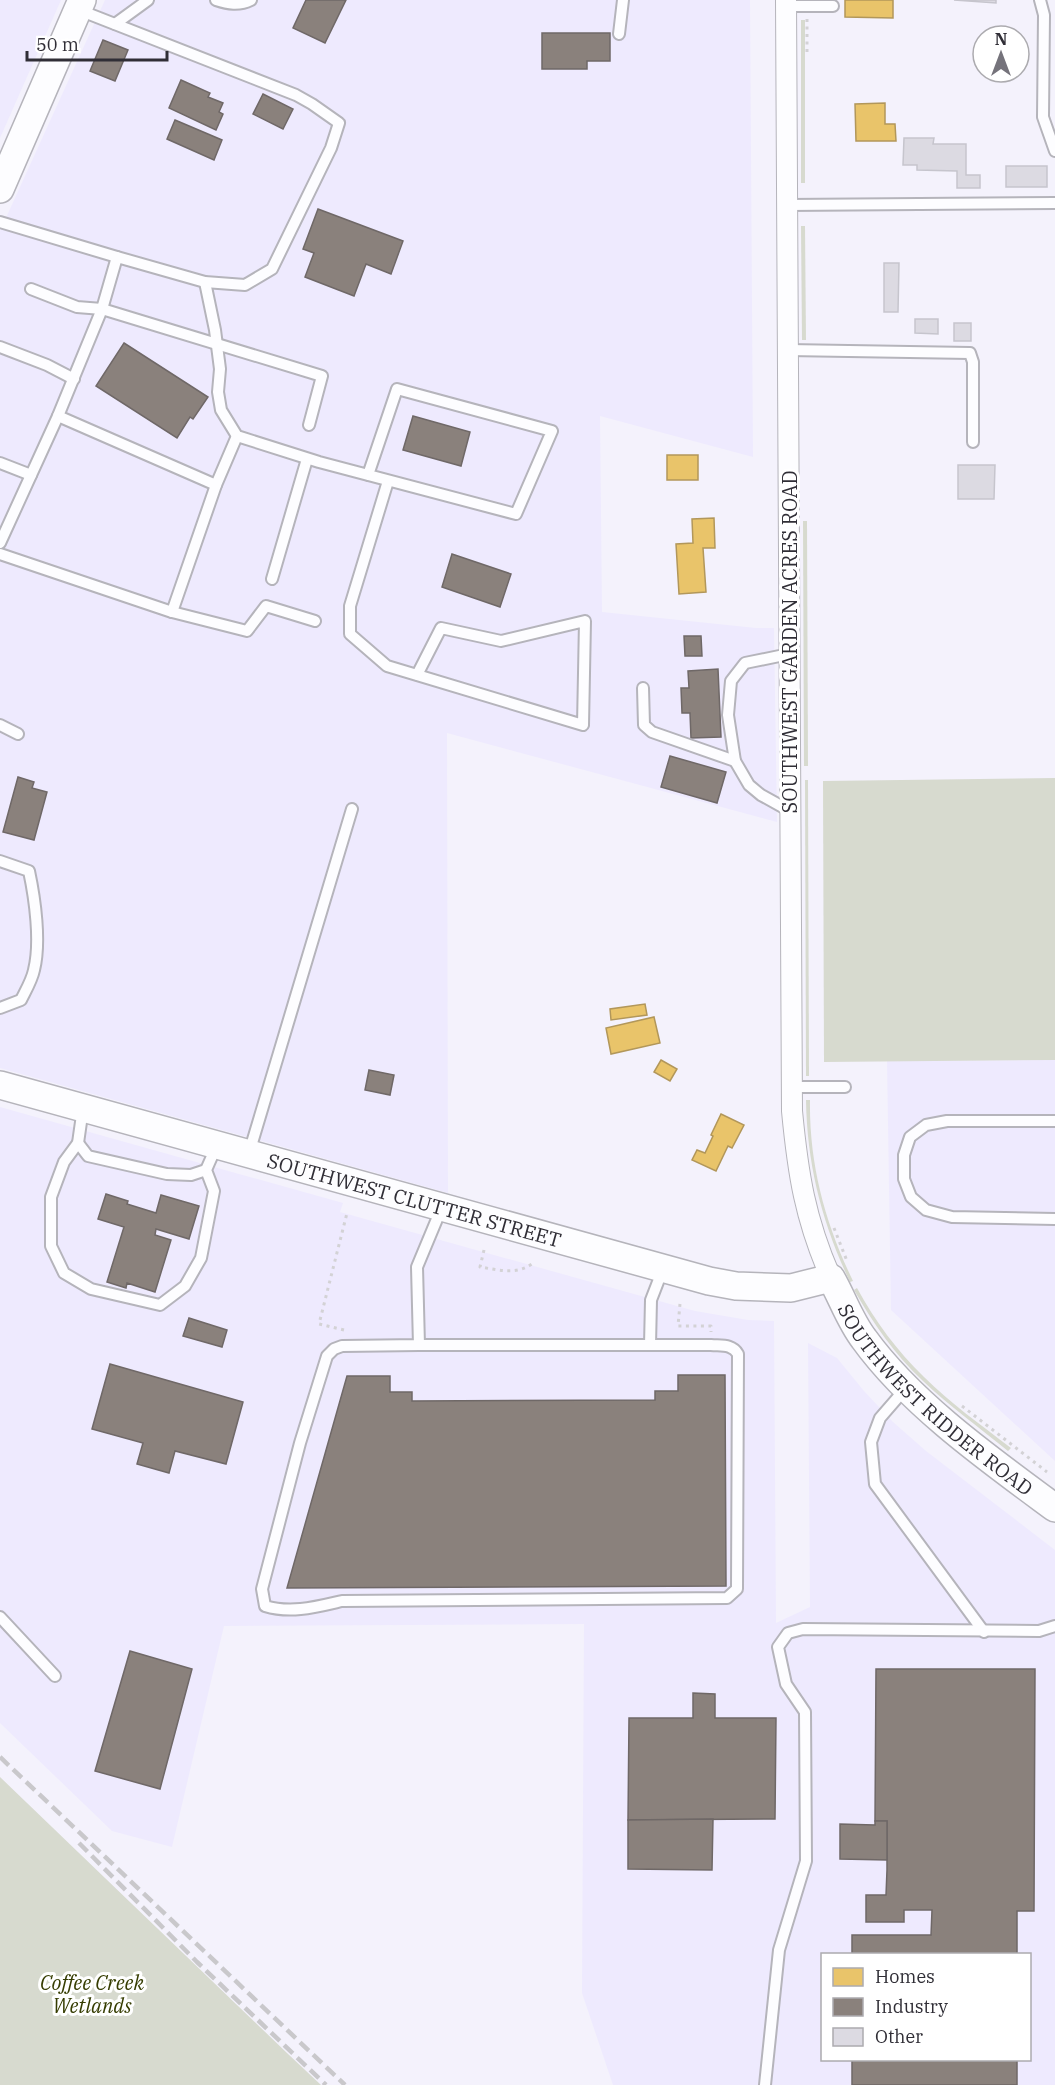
<svg xmlns="http://www.w3.org/2000/svg" width="1055" height="2085" viewBox="0 0 1055 2085" font-family="'IBM Plex Serif',serif">
	<rect width="100%" height="100%" fill="#f4f2fc"/>
	<g fill="#eeeafe" fill-rule="evenodd">
		<polygon points="0,0 61,0 0,138"/>
		<polygon points="105,0 750,0 753,457 600,416 602,612 756,628 774,628 777,822 447,733 448,1193 0,1068 0,231"/>
		<polygon points="1055,1060 1055,1461 891,1310 887,1061"/>
		<path d="M 0,1107 L 343,1203 L 340,1212 L 695,1311 L 748,1320 L 774,1321 L 776,1623 L 810,1607 L 808,1343 L 837,1358 L 864,1391 L 893,1422 L 926,1451 L 1055,1550 L 1055,2085 L 613,2085 L 582,1993 L 584,1624 L 224,1626 L 172,1847 L 112,1831 L 0,1723 ZM 822,1954 L 1030,1954 L 1030,2060 L 822,2060 Z"/>
	</g>
	<g fill="#d7dacf">
		<rect x="801" y="20" width="4" height="163"/>
		<polygon points="801,226 805,226 806,340 802,340"/>
		<polygon points="803,521 807,521 808,766 804,766"/>
		<polygon points="1055,778 1055,1060 824,1062 823,781"/>
		<polygon points="805,780 808,780 809,1076 806,1076"/>
		<path d="M 806,1100 L 810,1100 C 809,1164 825,1223 853,1281 L 850,1282 C 822,1223 807,1165 806,1100 Z"/>
		<path d="M 857,1288 C 875,1321 897,1351 924,1377 C 950,1403 981,1425 1011,1448 L 1008,1451 C 980,1428 949,1406 923,1381 C 895,1355 873,1323 854,1290 Z"/>
		<polygon points="0,1777 287,2053 321,2085 0,2085"/>
	</g>
	<g fill="#e9c46a" stroke="#b2975a" stroke-width="1.5">
		<polygon points="845,0 893,0 893,18 845,17"/>
		<polygon points="885,103 885,124 895,124 896,141 856,141 855,104"/>
		<rect x="667" y="455" width="31" height="25"/>
		<polygon points="714,518 715,548 703,548 706,592 679,594 676,544 693,543 692,519"/>
		<polygon points="645,1004 647,1015 611,1020 610,1009"/>
		<polygon points="654,1017 660,1043 611,1054 606,1028"/>
		<polygon points="661,1060 677,1069 670,1081 654,1072"/>
		<polygon points="721,1114 744,1125 732,1148 728,1146 716,1171 692,1160 697,1150 705,1153 713,1136 711,1135"/>
	</g>
	<g fill="#8a817c" stroke="#6f6867" stroke-width="1.5">
		<polygon points="306,0 346,0 325,43 293,28"/>
		<polygon points="542,33 610,33 610,61 587,61 587,69 542,69"/>
		<polygon points="103,40 128,50 115,81 90,71"/>
		<polygon points="181,80 210,93 208,97 223,103 219,112 223,114 216,130 169,108"/>
		<polygon points="263,94 293,109 283,129 253,114"/>
		<polygon points="175,120 222,140 214,160 167,139"/>
		<polygon points="318,209 403,241 391,274 366,264 354,296 305,277 314,253 303,249"/>
		<polygon points="124,343 208,397 193,419 190,417 177,438 96,386"/>
		<polygon points="413,416 470,432 461,466 403,450"/>
		<polygon points="452,554 511,574 500,607 442,587"/>
		<polygon points="684,636 701,636 702,656 685,656"/>
		<polygon points="718,669 721,737 691,738 690,713 682,713 681,688 689,688 688,671"/>
		<polygon points="670,756 726,772 717,803 661,787"/>
		<polygon points="18,777 34,782 32,788 47,792 34,840 3,832"/>
		<polygon points="369,1070 394,1075 390,1095 365,1090"/>
		<polygon points="106,1194 128,1201 127,1204 156,1213 161,1195 199,1206 189,1239 156,1229 155,1235 171,1240 155,1292 127,1283 126,1288 107,1282 124,1227 98,1219"/>
		<polygon points="189,1318 227,1330 222,1347 183,1336"/>
		<polygon points="110,1364 243,1402 226,1464 175,1451 169,1473 137,1464 143,1443 92,1429"/>
		<polygon points="678,1375 725,1375 726,1586 287,1588 347,1376 390,1376 390,1392 412,1392 412,1401 655,1400 655,1391 678,1391"/>
		<polygon points="130,1651 192,1669 160,1789 95,1771"/>
		<polygon points="876,1669 1035,1669 1034,1911 1017,1911 1017,1954 852,1954 852,1935 931,1935 932,1910 904,1910 904,1922 866,1922 866,1895 886,1895 887,1870 887,1821 875,1821"/>
		<polygon points="693,1693 715,1694 715,1718 776,1718 775,1819 628,1820 629,1718 693,1718"/>
		<polygon points="713,1819 712,1870 628,1869 628,1820"/>
		<polygon points="875,1821 887,1821 887,1860 840,1859 840,1824 875,1825"/>
		<rect x="852" y="2060" width="165" height="25"/>
	</g>
	<g fill="#dcdae2" stroke="#c6c5cd" stroke-width="1.5">
		<polygon points="954,0 996,0 996,3"/>
		<polygon points="904,138 934,138 933,144 966,144 966,175 980,175 980,188 957,188 957,171 917,170 917,165 903,165"/>
		<rect x="1006" y="166" width="41" height="21"/>
		<polygon points="884,263 899,263 898,312 884,312"/>
		<polygon points="915,319 938,319 938,334 915,333"/>
		<rect x="954" y="323" width="17" height="18"/>
		<polygon points="958,465 995,465 994,499 958,499"/>
	</g>
	<g fill="none" stroke-linecap="round" stroke-linejoin="round">
		<g stroke="#b5b4bb" stroke-width="14">
			<g id="lane">
				<path d="M 216,0 C 228,4 239,6 251,0"/>
				<polyline points="1040,0 1044,15 1043,117 1055,151"/>
				<polyline points="786,6 833,6"/>
				<polyline points="115,24 148,0"/>
				<polyline points="619,34 623,0"/>
				<polyline points="787,205 1055,203"/>
				<polyline points="0,222 117,257"/>
				<polyline points="205,282 215,330 220,369 218,392 221,410 237,436 319,462 516,514 552,431 397,389 368,475"/>
				<polyline points="31,289 77,307 102,309 322,376 309,425"/>
				<polyline points="0,347 47,365 74,379"/>
				<polyline points="788,350 970,353 973,362 973,442"/>
				<polyline points="58,416 216,485"/>
				<polyline points="0,463 31,475"/>
				<polyline points="388,481 350,606 350,634 387,666 583,725 585,621 501,641 441,628 417,675"/>
				<polyline points="0,543 58,416 102,309 117,257 205,282 245,285 272,269 331,148 339,123 312,104 296,95 79,10"/>
				<polyline points="0,554 172,612 216,485 237,436"/>
				<polyline points="272,579 307,459"/>
				<polyline points="172,612 247,631 266,606 315,621"/>
				<polyline points="789,654 745,663 731,681 728,715 735,761 749,785 761,795 790,811"/>
				<polyline points="643,688 644,725 652,732 735,761"/>
				<polyline points="0,725 18,734"/>
				<path d="M 0,861 L 29,871 C 35,899 41,942 34,970 C 32,980 26,990 21,1000 L 0,1008"/>
				<polyline points="792,1087 845,1087"/>
				<polyline points="83,1108 78,1143 64,1162 51,1197 51,1246 64,1273 91,1289 160,1305 185,1286 201,1258 214,1191 206,1170 217,1145"/>
				<polyline points="1055,1121 947,1121 926,1125 910,1137 904,1155 904,1179 911,1197 926,1210 952,1217 1055,1219"/>
				<polyline points="78,1143 88,1156 167,1174 191,1175 206,1170"/>
				<polyline points="249,1153 352,809"/>
				<path d="M 419,1345 L 711,1345 C 722,1346 732,1344 738,1354 L 737,1589 L 727,1598 L 342,1601 C 316,1607 291,1614 265,1606 L 262,1589 L 300,1443 L 327,1356 L 334,1349 L 342,1346 L 419,1345 L 417,1267 L 442,1207"/>
				<polyline points="650,1345 651,1300 663,1269"/>
				<polyline points="906,1388 880,1418 871,1442 875,1484 984,1632"/>
				<polyline points="0,1617 55,1676"/>
				<polyline points="765,2085 779,1950 806,1861 805,1712 786,1684 778,1647 788,1633 803,1629 1039,1631 1055,1626"/>
			</g>
		</g>
		<g stroke="#b5b4bb" stroke-width="22">
			<path id="street" d="M 786,0 L 792,1111 C 798,1174 805,1219 831,1278"/>
		</g>
		<g stroke="#b5b4bb" stroke-width="30">
			<g id="secondary">
				<polyline points="0,189 82,0"/>
				<path id="s1" d="M 0,1085 L 709,1281 L 736,1286 L 791,1288 L 831,1278 C 842,1297 850,1321 864,1339 C 911,1404 990,1460 1055,1508"/>
			</g>
		</g>
		<g stroke="#d3d2d5" stroke-width="3" stroke-dasharray="3 4.5" stroke-linecap="butt">
			<polyline points="807,19 807,54"/>
			<polyline points="834,1228 847,1261"/>
			<path d="M 484,1250 L 480,1267 C 499,1270 516,1275 532,1264"/>
			<polyline points="680,1304 678,1326 711,1326 711,1332"/>
			<polyline points="344,1330 319,1324 347,1213"/>
			<polyline points="962,1406 1047,1472"/>
		</g>
		<use href="#lane" stroke="#fdfdff" stroke-width="10"/>
		<use href="#street" stroke="#fdfdff" stroke-width="20"/>
		<use href="#secondary" stroke="#fdfdff" stroke-width="27"/>
		<g stroke="#c9c8cb" stroke-width="4.5" stroke-dasharray="12 6" stroke-linecap="butt">
			<polyline points="0,1757 345,2085"/>
			<polyline points="79,1843 197,1962 326,2085"/>
		</g>
	</g>
	<g text-anchor="middle" dominant-baseline="central" stroke-width="6" stroke-linejoin="round" paint-order="stroke">
		<g font-size="20" fill="#302e36" stroke="#fff">
			<text transform="translate(789 642) rotate(-90)">SOUTHWEST GARDEN ACRES ROAD</text>
			<text stroke="none"><textPath href="#s1" startOffset="430">SOUTHWEST CLUTTER STREET</textPath></text>
			<text stroke="none"><textPath href="#s1" startOffset="1022">SOUTHWEST RIDDER ROAD</textPath></text>
		</g>
		<g font-size="20" font-style="italic" fill="#363d02" stroke="#fff">
			<text x="92" y="1982">Coffee Creek<tspan x="92" dy="23">Wetlands</tspan></text>
		</g>
	</g>
	<rect x="821" y="1953" width="210" height="108" fill="#ffffff" stroke="#acabaf" stroke-width="1.5"/>
	<rect x="833" y="1968" width="30" height="18" fill="#e9c46a" stroke="#acabaf" stroke-width="1.5"/>
	<text x="875" y="1983" font-size="18" fill="#302e36">Homes</text>
	<rect x="833" y="1998" width="30" height="18" fill="#8a817c" stroke="#acabaf" stroke-width="1.5"/>
	<text x="875" y="2013" font-size="18" fill="#302e36">Industry</text>
	<rect x="833" y="2028" width="30" height="18" fill="#dcdae2" stroke="#acabaf" stroke-width="1.5"/>
	<text x="875" y="2043" font-size="18" fill="#302e36">Other</text>
	<g transform="translate(1001 54)"><circle r="28" fill="#ffffff" stroke="#acabaf" stroke-width="1.5"/>
	<path d="M0-4.5L10 22L0 15L-10 22Z" fill="#75737b"/>
	<text y="-9" font-size="16" font-weight="bold" text-anchor="middle" fill="#302e36">N</text>
	</g>
	<path d="M27 51v9h140v-9" fill="none" stroke="#302e36" stroke-width="3"/>
	<text x="36" y="51" font-size="18" fill="#302e36" stroke="#ffffff" stroke-width="4.5" paint-order="stroke">50 m</text>
</svg>
